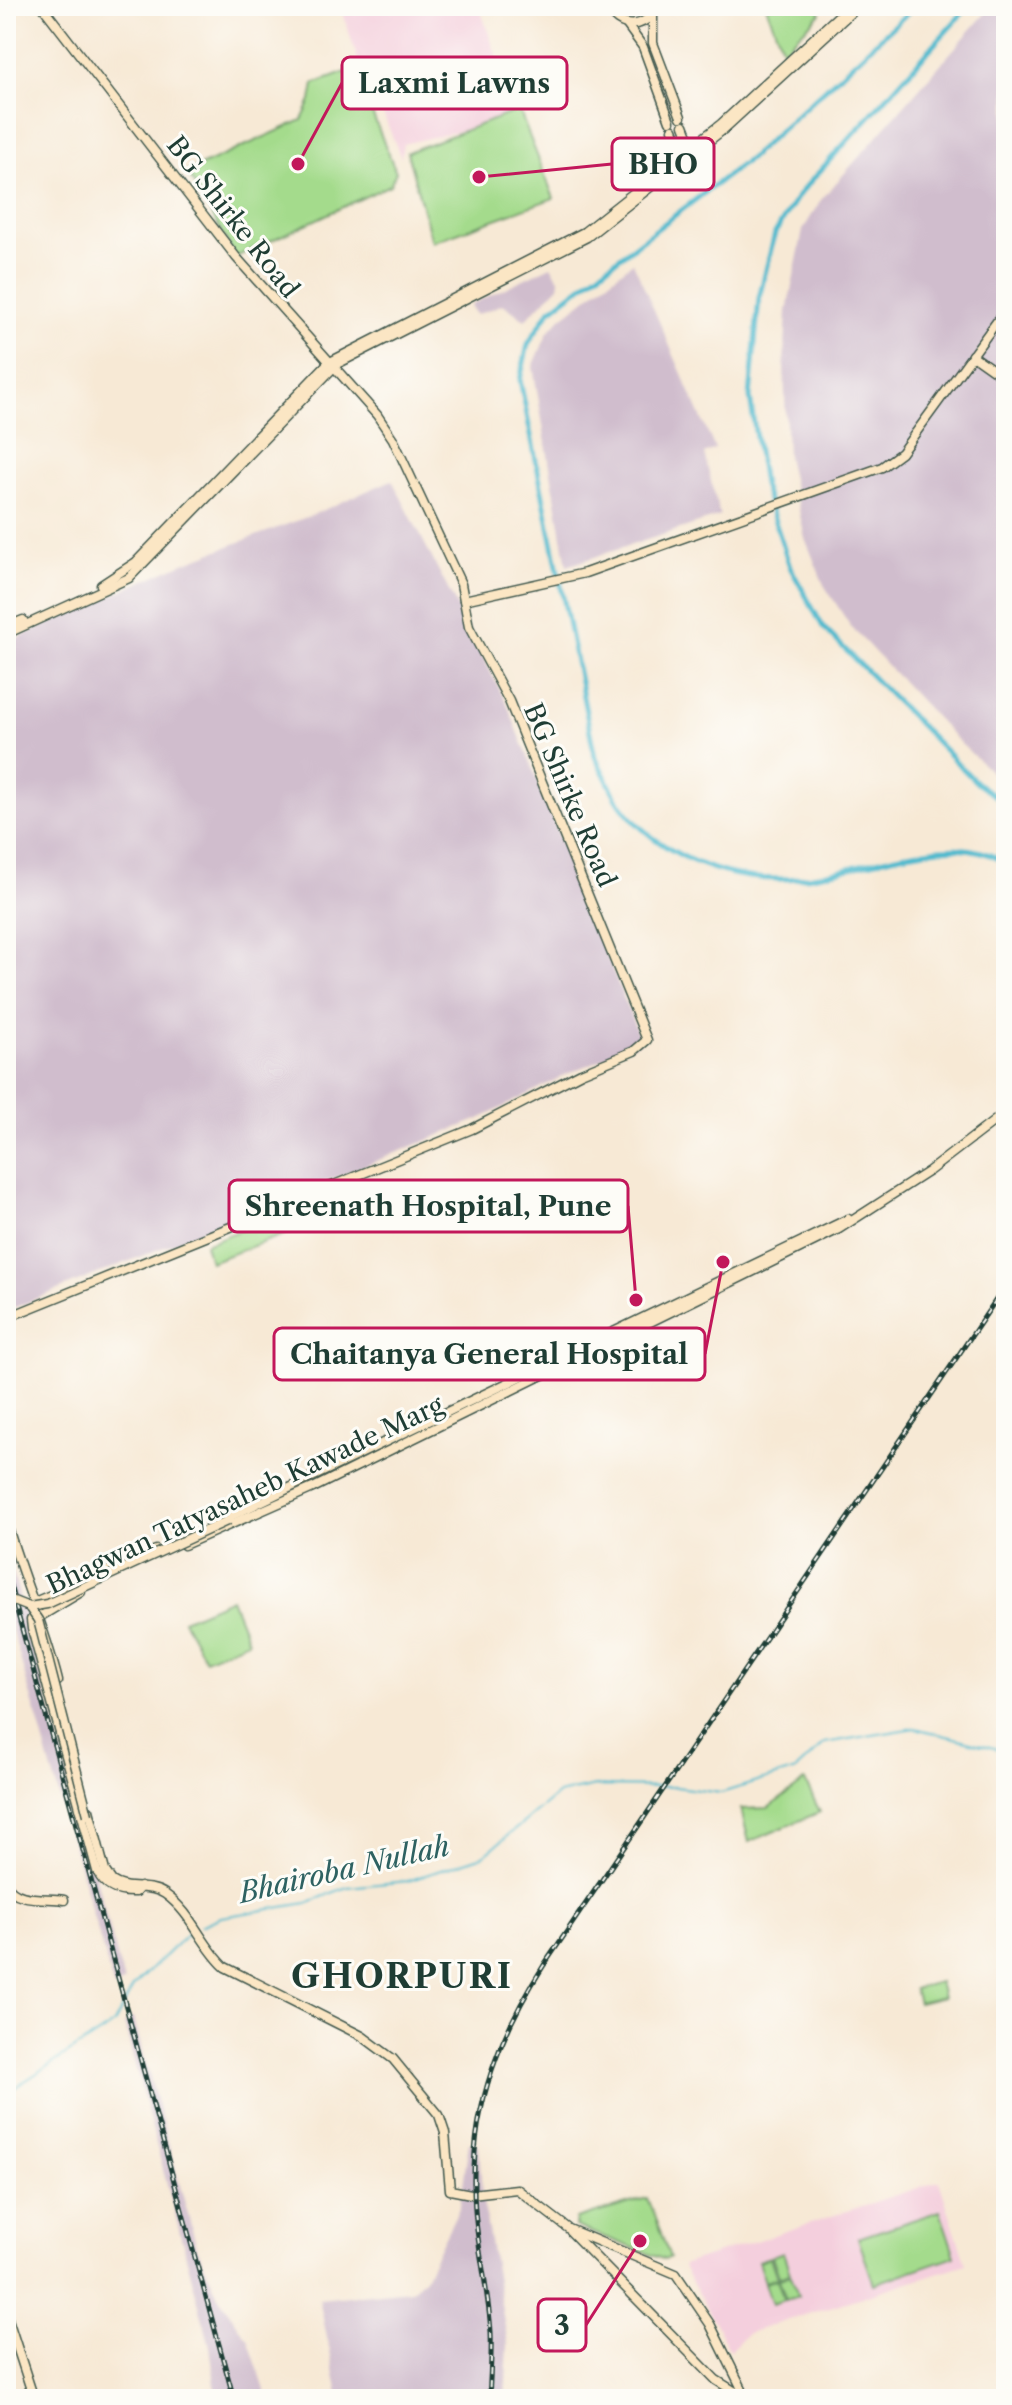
<svg xmlns="http://www.w3.org/2000/svg" width="1012" height="2405" viewBox="0 0 1012 2405" font-family="'Libre Caslon Text',serif">
	<rect width="100%" height="100%" fill="#fdfcf7"/>
	<filter id="ink" filterUnits="userSpaceOnUse"><feTurbulence type="fractalNoise" baseFrequency=".0125" numOctaves="2"/><feDisplacementMap in="SourceGraphic" scale="16" xChannelSelector="R" yChannelSelector="G"/><feConvolveMatrix kernelMatrix="1 2 1 2 8 2 1 2 1" color-interpolation-filters="sRGB"/></filter>
	<filter id="wash" filterUnits="userSpaceOnUse"><feTurbulence type="fractalNoise" baseFrequency=".006" numOctaves="4" result="noise"/><feDisplacementMap in="SourceGraphic" scale="32" xChannelSelector="R" yChannelSelector="G"/><feGaussianBlur stdDeviation="1.8" result="paint"/><feColorMatrix in="noise" values="0 0 0 0 0 0 0 0 0 0 0 0 0 0 0 0 0 1.4 0 .05"/><feComposite in="paint" operator="in"/></filter>
	<g filter="url(#wash)">
		<rect width="100%" height="100%" fill="#f7e9d5"/>
		<g fill="#f4cfdd">
			<polygon points="341,6 479,6 518,117 403,144 401,158 364,67 358,61"/>
			<polygon points="939,2181 966,2264 748,2333 730,2350 682,2265"/>
		</g>
		<g fill="#d0bdcd">
			<polygon points="992,6 1006,6 1006,786 960,743 851,627 824,585 805,538 787,456 784,365 787,311 803,230 821,200"/>
			<polygon points="633,262 715,449 704,454 720,516 567,566 533,367 548,332 561,318"/>
			<polygon points="551,266 560,280 559,286 525,320 503,304 476,315 470,305"/>
			<polygon points="392,480 507,704 641,1042 567,1074 482,1118 6,1311 6,643 181,564 312,515"/>
			<polygon points="6,1547 124,1982 114,1989 6,1609"/>
			<polygon points="133,2017 197,2247 218,2296 248,2339 268,2399 217,2399 210,2346 124,2023"/>
			<polygon points="469,2143 479,2145 482,2196 508,2344 505,2399 340,2399 319,2299 411,2290 424,2279 460,2206"/>
		</g>
		<g fill="#a4db8c" stroke="#628c60" stroke-width="2">
			<polygon points="766,6 817,6 821,13 783,50"/>
			<polygon points="354,69 396,172 390,185 236,257 187,172 302,120 311,101 314,84"/>
			<polygon points="519,110 554,198 432,242 407,152"/>
			<polygon points="287,1212 294,1231 210,1262 205,1244"/>
			<polygon points="231,1599 248,1641 205,1659 183,1620"/>
			<polygon points="805,1781 820,1812 749,1842 741,1809 768,1808"/>
			<polygon points="939,1982 943,1997 918,2003 914,1989"/>
			<polygon points="647,2198 670,2257 665,2260 575,2226 576,2219"/>
			<polygon points="940,2211 955,2256 874,2284 858,2238"/>
			<polygon points="783,2252 790,2273 779,2277 772,2256"/>
			<polygon points="770,2257 777,2278 765,2282 758,2261"/>
			<polygon points="791,2275 798,2296 786,2300 779,2279"/>
			<polygon points="777,2279 784,2300 772,2304 765,2283"/>
		</g>
		<g fill="none" stroke-linecap="round" stroke-linejoin="round">
			<g stroke="#50bace" stroke-width="2">
				<polyline points="200,1926 221,1917 307,1903 347,1887 408,1881 483,1856 558,1794 595,1786 676,1787 721,1793 796,1770 825,1743 915,1728 1006,1751"/>
				<polyline points="6,2093 114,2024 133,1987 191,1930"/>
			</g>
			<g stroke="#50bace" stroke-width="5">
				<path d="M 915,6 L 749,159 L 549,311 L 528,344 L 520,380 L 595,757 C 604,772 611,791 621,805 C 657,854 722,880 781,879 C 817,879 865,863 901,855 C 939,848 971,841 1006,863"/>
				<polyline points="969,6 800,193 775,233 759,298 750,397 763,485 790,567 823,627 977,783 1006,804"/>
			</g>
		</g>
	</g>
	<g filter="url(#ink)">
		<g fill="none" stroke-linecap="round" stroke-linejoin="round">
			<g stroke="#3f574c" stroke-width="11">
				<g id="secondary">
					<path d="M 607,6 C 617,31 647,30 657,6"/>
					<polyline points="653,14 653,43 681,117"/>
					<polyline points="627,25 643,47 670,121"/>
					<polyline points="684,125 694,151"/>
					<polyline points="673,129 683,156"/>
					<polyline points="972,355 1006,379"/>
					<polyline points="101,585 136,562 328,363 584,232 721,124 849,6"/>
					<polyline points="464,600 585,573 882,467 901,453 1006,309"/>
					<polyline points="6,627 23,620"/>
					<polyline points="6,634 129,578 337,364 587,237 724,129 858,6"/>
					<polyline points="6,1318 472,1129 581,1073 634,1051 647,1040 509,701 469,627 461,584 393,439 377,415 236,257 42,6"/>
					<polyline points="1006,1342 1006,1355"/>
					<polyline points="223,1520 848,1219"/>
					<path d="M 6,1521 C 22,1576 44,1625 58,1681"/>
					<polyline points="184,1545 313,1488 839,1229 929,1171 1006,1112"/>
					<polyline points="32,1603 156,1550"/>
					<path d="M 37,1609 L 31,1620 L 32,1629 L 97,1871 C 105,1888 118,1893 136,1892 L 140,1887"/>
					<polyline points="41,1616 81,1592"/>
					<path d="M 89,1810 L 105,1871 L 112,1881 C 127,1892 149,1883 165,1894 C 192,1913 202,1946 225,1967 L 362,2036 L 393,2059 L 439,2115 L 445,2133 L 450,2190 L 471,2194 L 517,2189 L 569,2229 L 676,2274 L 710,2324 L 747,2399"/>
					<path d="M 6,1883 C 15,1903 46,1897 64,1900"/>
					<polyline points="571,2232 716,2380 742,2396"/>
					<polyline points="6,2313 34,2399"/>
				</g>
			</g>
			<use href="#secondary" stroke="#fbe6c4" stroke-width="8"/>
			<g stroke="#1f3d34" stroke-width="5">
				<g id="rail">
					<polyline points="6,1571 234,2399"/>
					<path d="M 489,2399 C 490,2377 492,2354 491,2332 C 488,2284 474,2236 474,2187 C 472,2104 500,2034 544,1965 L 1006,1285"/>
				</g>
			</g>
			<use href="#rail" stroke="#fdfcf7" stroke-width="2" stroke-dasharray="6" stroke-linecap="butt"/>
			<g stroke="#3f574c" stroke-width="11" stroke-linecap="butt">
				<g id="secondary-bridge">
					<polyline points="6,1598 29,1607 38,1620 88,1815"/>
					<polyline points="29,1607 47,1604 229,1520"/>
				</g>
			</g>
			<use href="#secondary-bridge" stroke="#fbe6c4" stroke-width="8"/>
		</g>
	</g>
	<g text-anchor="middle" dominant-baseline="central" stroke-width="6" stroke-linejoin="round" paint-order="stroke">
		<g font-size="26" fill="#1f3d34" stroke="#fdfcf7">
			<text transform="translate(233 217) rotate(52)">BG Shirke Road</text>
			<text transform="translate(570 795) rotate(67)">BG Shirke Road</text>
			<text transform="translate(245 1495) rotate(-25)">Bhagwan Tatyasaheb Kawade Marg</text>
		</g>
		<g font-size="28" font-style="italic" fill="#2e6262" stroke="#fdfcf7">
			<text transform="translate(344 1869) rotate(-13)">Bhairoba Nullah</text>
		</g>
		<g font-size="34" font-weight="bold" letter-spacing="2" fill="#1f3d34" stroke="#fdfcf7">
			<text x="402" y="1976">GHORPURI</text>
		</g>
	</g>
	<path fill="none" stroke="#c2185b" stroke-width="3" d="M298 164L342 83M479 177L612 164M636 1300L628 1206M723 1262L705 1354M640 2241L586 2325"/>
	<g fill="#c2185b" stroke="#fdfcf7" stroke-width="3">
		<circle cx="298" cy="164" r="8"/>
		<circle cx="479" cy="177" r="8"/>
		<circle cx="636" cy="1300" r="8"/>
		<circle cx="723" cy="1262" r="8"/>
		<circle cx="640" cy="2241" r="8"/>
	</g>
	<g fill="#fdfcf7" stroke="#c2185b" stroke-width="3">
		<rect x="342" y="57" width="225" height="52" rx="8"/>
		<rect x="612" y="138" width="102" height="52" rx="8"/>
		<rect x="229" y="1180" width="399" height="52" rx="8"/>
		<rect x="274" y="1328" width="431" height="52" rx="8"/>
		<rect x="538" y="2299" width="48" height="52" rx="8"/>
	</g>
	<g font-size="28" text-anchor="middle" font-weight="bold" fill="#1f3d34">
		<text x="454" y="93">Laxmi Lawns</text>
		<text x="663" y="174">BHO</text>
		<text x="428" y="1216">Shreenath Hospital, Pune</text>
		<text x="489" y="1364">Chaitanya General Hospital</text>
		<text x="562" y="2335">3</text>
	</g>
	<rect width="1012" height="2405" fill="none" stroke="#fdfcf7" stroke-width="32"/>
</svg>
